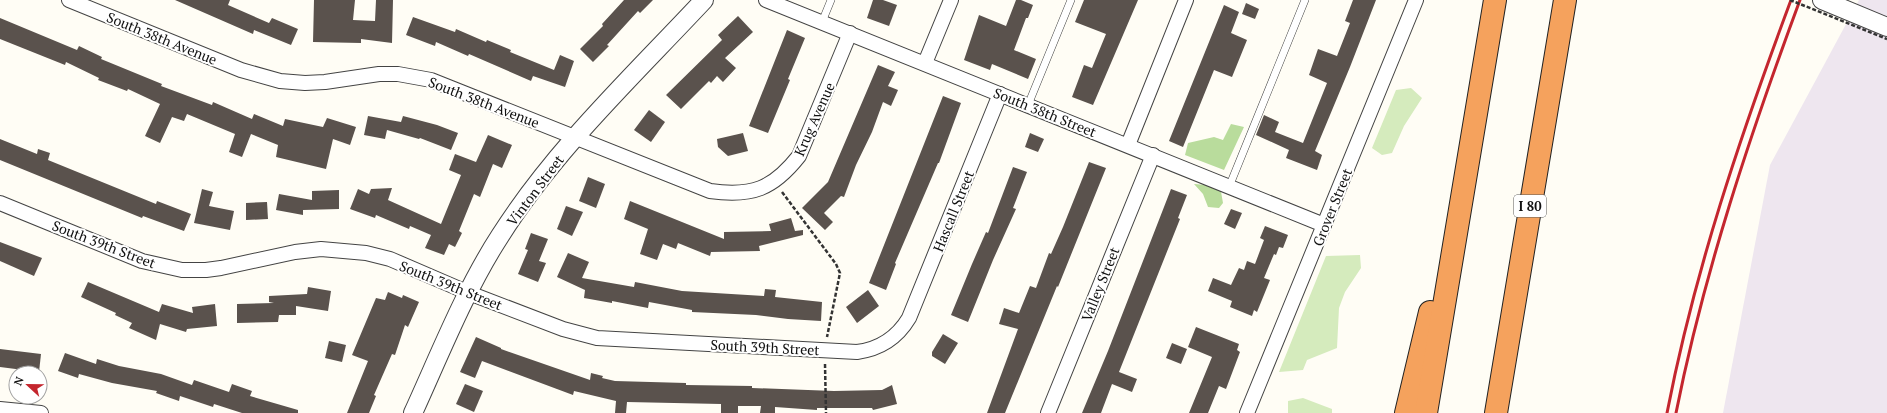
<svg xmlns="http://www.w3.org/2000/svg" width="1887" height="413" viewBox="0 0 1887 413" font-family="'PT Serif',serif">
	<rect width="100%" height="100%" fill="#fffdf5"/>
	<polygon fill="#eee6ef" points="1859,0 1887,0 1887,413 1723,413 1770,165"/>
	<g fill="#d5ebbd">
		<polygon points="1411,88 1422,98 1404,126 1392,153 1382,155 1372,148 1396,90"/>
		<polygon points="1360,255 1361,268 1345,292 1339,308 1337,348 1307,360 1303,370 1279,372 1326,256"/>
		<polygon points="1303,398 1332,409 1332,413 1288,413 1288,401"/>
	</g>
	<g fill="#b9dc9c">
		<polygon points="1231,124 1244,127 1224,170 1185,155 1188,143 1214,137 1223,140"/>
		<polygon points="1194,184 1220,186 1223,203 1219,208 1208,207 1203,194"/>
	</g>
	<g fill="#5a524d">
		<polygon points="175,0 230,0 228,5 269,23 272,18 298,29 291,45 254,30 253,34"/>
		<polygon points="314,0 355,0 353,20 375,21 376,0 393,0 392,43 361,39 361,43 313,42"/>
		<polygon points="624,0 653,0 640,13 638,11 607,45 609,46 593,62 580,49 603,26 602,24"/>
		<polygon points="873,0 883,0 897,5 889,26 867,18"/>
		<polygon points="1016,0 1021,0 1033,5 1028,18 1026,18 1014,50 1036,59 1028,79 992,64 990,70 964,60 979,15 1006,26"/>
		<polygon points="1084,0 1138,0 1093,105 1072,97 1084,65 1092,68 1106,34 1075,22"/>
		<polygon points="1353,0 1376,0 1350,67 1315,151 1322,155 1317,170 1286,158 1289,150 1256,135 1264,115 1279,122 1275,132 1303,143 1327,83 1309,75 1318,49 1337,56 1350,23 1345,21"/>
		<polygon points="1246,3 1259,9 1255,19 1242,14"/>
		<polygon points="1224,5 1239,12 1231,33 1247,40 1232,77 1214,70 1183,147 1169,141"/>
		<polygon points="738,16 753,32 725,58 736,68 723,82 717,76 711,83 709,81 681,109 666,95 722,40 718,35"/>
		<polygon points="413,17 455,32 456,29 486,42 487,40 511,50 510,52 554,70 560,55 574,61 565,87 533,76 531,81 469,54 468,56 436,42 435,46 406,35"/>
		<polygon points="0,18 77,50 79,46 102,57 101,59 162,84 161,86 212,105 213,102 252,119 254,114 283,126 285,119 323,127 327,118 356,127 350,145 333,139 326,169 276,157 278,145 251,134 242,157 229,152 235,134 187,114 184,121 172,117 160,143 145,136 160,104 128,89 127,91 98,80 99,78 66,62 65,65 0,39"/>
		<polygon points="787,30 805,38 788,79 790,80 768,133 749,126"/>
		<polygon points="878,65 895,72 888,86 898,90 891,106 883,102 872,132 856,165 844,197 841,196 824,213 833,222 825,230 802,208 828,182"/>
		<polygon points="943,96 961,103 939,163 938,163 895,263 896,264 886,290 869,283"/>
		<polygon points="649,110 665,122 651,142 634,130"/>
		<polygon points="368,116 401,122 403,116 437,125 458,133 451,150 420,138 419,139 387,130 385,139 364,135"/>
		<polygon points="743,133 748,151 728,156 718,147 717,139"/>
		<polygon points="1030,133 1044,139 1038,152 1025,147"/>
		<polygon points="488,135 512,145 502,168 493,164 480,197 474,194 459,231 462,233 455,247 449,244 444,255 425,248 431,235 410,226 409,229 376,215 375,218 350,209 358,189 369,194 371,189 392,188 388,200 441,224 461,175 449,170 455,154 476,162"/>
		<polygon points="0,139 37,154 38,149 50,153 48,160 156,204 157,201 191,214 184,231 143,216 142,218 0,160"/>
		<polygon points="1089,162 1106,168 1058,287 1057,286 1005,413 987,413 1018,329 999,324 1004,308 1019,313 1030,286 1036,288 1049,253 1051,254 1063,227"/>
		<polygon points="1013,167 1027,172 1013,208 1016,209 993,260 968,322 951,315 972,264 986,232 988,233"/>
		<polygon points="588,177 605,184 596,208 579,201"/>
		<polygon points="202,189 213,192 209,206 234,211 230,230 194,223"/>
		<polygon points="1171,189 1187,195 1178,218 1180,219 1119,372 1137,379 1132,392 1112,384 1101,413 1082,413 1108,351"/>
		<polygon points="339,190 339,209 303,210 303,215 276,210 279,194 312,200 312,191"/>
		<polygon points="630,201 724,239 724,232 771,231 769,224 791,218 795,231 803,230 803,235 759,246 760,251 711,252 710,256 678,243 676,249 663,244 657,260 640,254 648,229 624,219"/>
		<polygon points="267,202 268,219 246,220 246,203"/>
		<polygon points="566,206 583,212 572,236 557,229"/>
		<polygon points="1231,209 1242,213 1235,229 1224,224"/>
		<polygon points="1265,226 1288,235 1283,248 1279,247 1276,255 1274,254 1264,278 1270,280 1257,312 1254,310 1252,316 1230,307 1232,301 1208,291 1213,278 1231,285 1239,268 1244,270 1247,261 1255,264 1264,240 1260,238"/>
		<polygon points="531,233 548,239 539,261 546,263 538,282 518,274 528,250 525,249"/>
		<polygon points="0,242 42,258 34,276 0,261"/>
		<polygon points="568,253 589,262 582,278 634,287 635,282 682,291 764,296 765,289 776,290 775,297 822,302 821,321 788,319 756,315 692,312 692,310 649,302 648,308 612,301 612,303 584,298 585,290 557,277"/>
		<polygon points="88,282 159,312 162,304 193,313 192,307 215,304 217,326 187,329 186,332 160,324 156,340 129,328 132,323 115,315 116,313 81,297"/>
		<polygon points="308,287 331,291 328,311 296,306 296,315 279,315 278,322 237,323 237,304 274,303 269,302 269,296 307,294"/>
		<polygon points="868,290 879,306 857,323 846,307"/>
		<polygon points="388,292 402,298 403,295 419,302 408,327 405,325 395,355 392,354 374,395 376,396 369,413 347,413 368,361 352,355 376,298 385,300"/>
		<polygon points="1196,327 1239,344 1237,350 1240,352 1226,389 1219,386 1208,413 1189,413 1212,357 1188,347"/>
		<polygon points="943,334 958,343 945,364 932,356 932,352"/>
		<polygon points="476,337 501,348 501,349 590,380 591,373 603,376 602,378 615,381 686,383 686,385 752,386 752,388 834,391 882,390 892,385 897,404 873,410 872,408 817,408 817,410 775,407 775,413 760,413 761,406 738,406 738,413 721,413 721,404 627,402 626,413 615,413 616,401 574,391 573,395 482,361 475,378 460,372"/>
		<polygon points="329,341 346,345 342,362 325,358"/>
		<polygon points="1172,343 1187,349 1181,364 1166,358"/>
		<polygon points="0,349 41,354 39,372 0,367"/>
		<polygon points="65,353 96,364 97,359 119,366 161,374 192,385 194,380 229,392 232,384 252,391 250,396 298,410 298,413 242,413 214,404 213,407 180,396 179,401 156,393 157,391 112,383 79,374 78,378 58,371"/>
		<polygon points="465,384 483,391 474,412 456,404"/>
	</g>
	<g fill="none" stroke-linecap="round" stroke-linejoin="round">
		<g stroke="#444" stroke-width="8">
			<g id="service">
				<polyline points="822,22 831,0"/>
				<polyline points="1028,105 1071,0"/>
				<polyline points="1229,187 1305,0"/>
			</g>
		</g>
		<g stroke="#444" stroke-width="16">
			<g id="minor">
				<path d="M 69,0 L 241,70 L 280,81 L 305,83 L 325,82 L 379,74 L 398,74 L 431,80 L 710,191 C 752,197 773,189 799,156 L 850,33"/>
				<polyline points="766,0 1324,225"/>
				<polyline points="925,63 951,0"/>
				<polyline points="1128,145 1186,0"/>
				<path d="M 0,203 L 142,261 L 182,270 L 206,270 L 221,268 L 295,252 L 321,249 L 366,253 L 390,259 L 469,293 L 563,329 L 597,338 L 857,352 C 880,349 897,338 909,318 L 1000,94"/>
				<polyline points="0,409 41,413"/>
				<polyline points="1048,413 1153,155"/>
				<polyline points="1247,413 1416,0"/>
			</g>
		</g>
		<g stroke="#444" stroke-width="20">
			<g id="tertiary">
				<polyline points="1822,0 1887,27"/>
				<path d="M 413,413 C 440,354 465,290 500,236 C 555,149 634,75 704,0"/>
			</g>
		</g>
		<g stroke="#222" stroke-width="24">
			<g id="motorway">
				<polyline points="1406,413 1430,312"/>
				<polyline points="1426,413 1495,0"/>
				<polyline points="1496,413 1565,0"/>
			</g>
		</g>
		<g stroke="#333" stroke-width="2.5" stroke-dasharray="4 2" stroke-linecap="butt">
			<polyline points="782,192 836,264 840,273 827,337"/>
			<polyline points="825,364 826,413"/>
		</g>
		<use href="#service" stroke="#fff" stroke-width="7"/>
		<use href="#minor" stroke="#fff" stroke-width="14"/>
		<use href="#tertiary" stroke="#fff" stroke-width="18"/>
		<use href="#motorway" stroke="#f5a25d" stroke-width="22"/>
		<g stroke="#c4262e" stroke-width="3">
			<path d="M 1667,413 C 1695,269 1740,137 1791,0"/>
			<path d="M 1676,413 C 1704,272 1750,135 1800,0"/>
		</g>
		<polyline stroke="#333" stroke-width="2.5" stroke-dasharray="4 2" stroke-linecap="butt" points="1790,0 1887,39"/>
	</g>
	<g text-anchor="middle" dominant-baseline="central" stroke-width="4" stroke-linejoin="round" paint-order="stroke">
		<rect fill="#fff" stroke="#585858" stroke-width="1" x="1514" y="195" width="32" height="22" rx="3"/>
		<g font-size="13" font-weight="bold" fill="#111">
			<text x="1530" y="206">I 80</text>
		</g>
		<g font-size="14" fill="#111" stroke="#fff">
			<text transform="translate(162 38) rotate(22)">South 38th Avenue</text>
			<text transform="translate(484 102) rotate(21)">South 38th Avenue</text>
			<text transform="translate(1045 112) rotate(22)">South 38th Street</text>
			<text transform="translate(814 119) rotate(-66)">Krug Avenue</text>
			<text transform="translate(535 190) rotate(-53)">Vinton Street</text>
			<text transform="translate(1332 207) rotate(-68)">Grover Street</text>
			<text transform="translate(953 211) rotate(-68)">Hascall Street</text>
			<text transform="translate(104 244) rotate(21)">South 39th Street</text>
			<text transform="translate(1100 284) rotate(-68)">Valley Street</text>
			<text transform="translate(451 285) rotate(22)">South 39th Street</text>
			<text transform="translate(765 347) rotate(3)">South 39th Street</text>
		</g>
	</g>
	<g transform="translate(28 385) rotate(292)"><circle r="19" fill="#ffffff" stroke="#a0a0a0"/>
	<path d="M0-3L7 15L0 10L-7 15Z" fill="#c4262e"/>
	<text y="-6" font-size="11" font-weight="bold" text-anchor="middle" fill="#111111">N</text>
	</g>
</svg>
